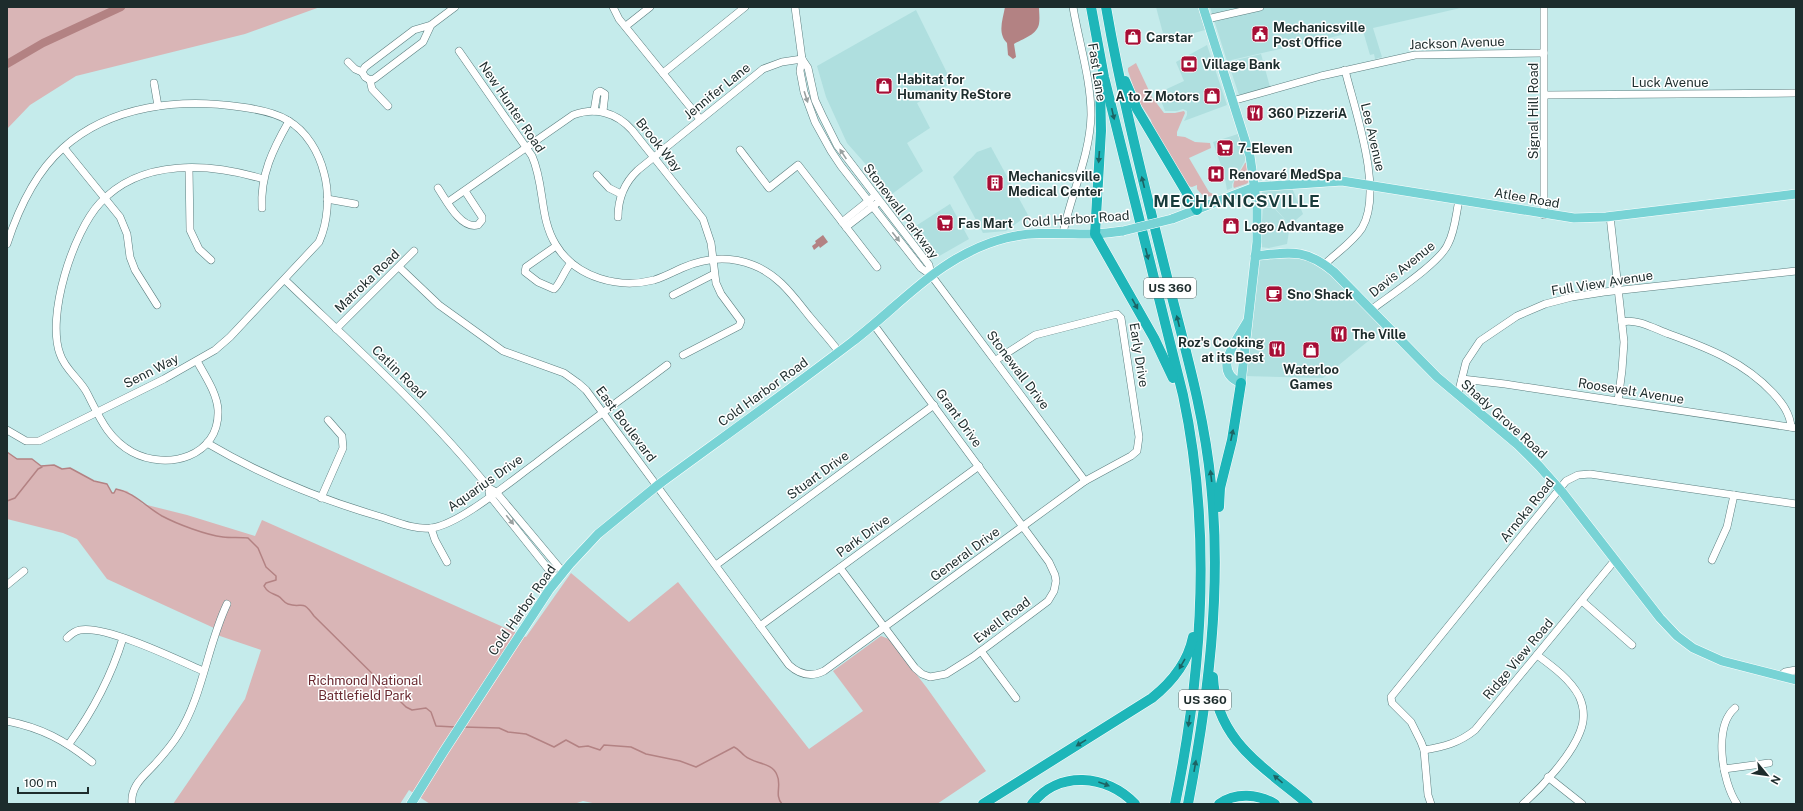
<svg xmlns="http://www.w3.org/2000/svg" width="1803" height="811" viewBox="0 0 1803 811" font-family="'Public Sans',sans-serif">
	<rect width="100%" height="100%" fill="#c5ebeb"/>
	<g fill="#afdfdf">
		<polygon points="1156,7 1198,7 1205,30 1165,41"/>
		<polygon points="1210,7 1465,7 1373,28 1382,57 1375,59 1374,54 1370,55 1363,31 1368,29 1227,61"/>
		<polygon points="916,10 952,83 917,103 930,128 907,143 923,171 892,194 847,143 826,97 817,66"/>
		<polygon points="1207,45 1227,105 1184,121 1187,115 1187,111 1183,109 1177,111 1165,111 1158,93 1184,81 1176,62"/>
		<polygon points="1261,54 1270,87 1239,95 1228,62"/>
		<polygon points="1238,134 1246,159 1232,184 1232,188 1227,190 1224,174 1213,142"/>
		<polygon points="991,147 1028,215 1006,231 983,233 953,177 977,152"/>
		<polygon points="1292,188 1303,214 1290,225 1274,207 1262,207 1262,192 1265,189"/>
		<polygon points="950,204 969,239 934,259 908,231"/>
		<polygon points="1263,208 1274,208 1290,225 1287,244 1269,248 1260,247"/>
		<polygon points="1303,257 1327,270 1383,329 1323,378 1244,376 1257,260"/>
	</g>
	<g fill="#d9b5b6">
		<polygon points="7,7 320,7 245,34 76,76 30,105 7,129"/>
		<polygon points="1136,63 1152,97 1164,113 1175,113 1184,111 1185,113 1177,132 1177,136 1185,137 1195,142 1210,143 1211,148 1189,158 1209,192 1213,194 1212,196 1204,197 1197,189 1197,185 1192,187 1187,186 1153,130 1151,120 1138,100 1128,71 1128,68"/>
		<path d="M 1247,162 L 1249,182 L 1246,184 L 1234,188 C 1231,181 1242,170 1245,163 Z"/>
		<polygon points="7,452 17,459 32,459 41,466 54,465 62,469 70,468 94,481 107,484 112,493 114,493 116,489 127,491 143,504 187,515 255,536 262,520 526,637 571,573 629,622 678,582 809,749 863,711 833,671 881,636 889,639 927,688 986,771 937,804 635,803 597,804 583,801 574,804 430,804 409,790 400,804 173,804 245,699 261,650 217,635 214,628 107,579 77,539 63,533 7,519"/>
	</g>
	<g fill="#b38283">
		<path d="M 1005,7 L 1039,7 C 1039,12 1040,18 1039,24 C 1037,35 1022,39 1014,44 L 1016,57 L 1013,59 L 1008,55 L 1007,43 C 997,33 1003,19 1005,7 Z"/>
		<polygon points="823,235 828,242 820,248 819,246 814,250 812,246 816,243 815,241"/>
	</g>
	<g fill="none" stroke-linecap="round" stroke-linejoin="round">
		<g stroke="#b38283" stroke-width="1.5">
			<path d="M 7,452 L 17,459 L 32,459 L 41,466 L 54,465 L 62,469 L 70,468 L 94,481 L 107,484 L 112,493 L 114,493 L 116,489 C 134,492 146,507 162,516 C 177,524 206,535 223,537 C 231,538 240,537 248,538 L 258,548 L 266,567 L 276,576 L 276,580 L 266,583 L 264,586 C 268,593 272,593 278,596 C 282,598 284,603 288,604 C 303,609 301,598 314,616 L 406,707 L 412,710 L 426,708 L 431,712 L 436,726 L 455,727"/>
			<polyline points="7,501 15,498 38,469 42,467"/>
			<path d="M 463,727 L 499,728 L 508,732 L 526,734 L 554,747 L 566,740 L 579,747 L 588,746 L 600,750 L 604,745 L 631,747 L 646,754 L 680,761 L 696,767 L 734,747 C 739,749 741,753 745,756 C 754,764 772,762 777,775 C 782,785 774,795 782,804"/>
		</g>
		<polyline stroke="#b38283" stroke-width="8" points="7,64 43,43 121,7"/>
		<g stroke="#5b7e7f" stroke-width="8">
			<g id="minor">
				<polyline points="613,7 619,19 700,119"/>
				<polyline points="795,7 802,59 800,71 804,92 815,122 831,151 841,166 921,268 931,275 1085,481"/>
				<polyline points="1207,19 1260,7"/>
				<polyline points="431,25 423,42 374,79 370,80 365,77 362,72 365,67 414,30 431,25 455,7"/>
				<polyline points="626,26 650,7"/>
				<path d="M 459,51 L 532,156 C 545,185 539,218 556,245 C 576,278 619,289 654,280 C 664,277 673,272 682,268 C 705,258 730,256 753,265 C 779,275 793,296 810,317 C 820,329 830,340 839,352"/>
				<polyline points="802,59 808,68 815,100 822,115 837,145 929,265 931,275"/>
				<polyline points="348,62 355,69 362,72"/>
				<polyline points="663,73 745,7"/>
				<polyline points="370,80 372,89 388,106"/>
				<polyline points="154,83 158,106"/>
				<polyline points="1545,95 1796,93"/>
				<polyline points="1232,101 1321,76 1415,55 1544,53"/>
				<polyline points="594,111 597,93 600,91 605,94 603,111"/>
				<polyline points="64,148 120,217 127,234 130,257 135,270 157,305"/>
				<polyline points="740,150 769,188 798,165 877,267"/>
				<polyline points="189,168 190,230 199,249 211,260"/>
				<polyline points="597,175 609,188 621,194"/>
				<path d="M 438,188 C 446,200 461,230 478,225 L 482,220 L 482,217 L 465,191"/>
				<polyline points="327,199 355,204"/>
				<path d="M 448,202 L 573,115 C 595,107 616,112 632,130 L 703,219 L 711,243 L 716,283 L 721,294 L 741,321 L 739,326 L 683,355"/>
				<path d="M 262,208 C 260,175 273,149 289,121"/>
				<polyline points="1544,215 1544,7"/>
				<polyline points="1610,216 1624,342 1622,370 1618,401"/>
				<path d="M 618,217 C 618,198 624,183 638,170 L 763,69 L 782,62 L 802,59"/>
				<polyline points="842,222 872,198"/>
				<polyline points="846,227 876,204"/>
				<path d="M 1063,233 C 1071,194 1090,156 1091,115 C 1091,79 1079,43 1073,7"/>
				<path d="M 7,244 C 18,210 36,172 63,148 C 111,105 180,98 241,107 C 256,109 274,112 287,120 C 307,131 319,153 324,173 C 330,195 328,222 319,242 L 230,337 L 215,350 L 164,379 L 39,441 L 26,441 L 7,430"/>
				<path d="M 556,246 L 526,267 L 525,272 L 538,282 L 554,289 C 559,286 565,269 571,263"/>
				<path d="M 1325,264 C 1336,253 1353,242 1362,228 C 1384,191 1355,111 1345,70"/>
				<path d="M 399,267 L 439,305 L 503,351 L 564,373 L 578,383 L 586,390 L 789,665 C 800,675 812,677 824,671 L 1085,481 L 1131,456 L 1137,451 L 1139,437 L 1121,318 L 1117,314 L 1035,335 L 996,360"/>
				<path d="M 285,280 C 355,347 428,412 489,488 L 496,492 L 563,572"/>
				<polyline points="673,295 714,274"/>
				<path d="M 1371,310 C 1389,296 1440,263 1448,244 C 1455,231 1456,214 1459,200"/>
				<path d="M 1622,322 C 1637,318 1655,329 1669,334 C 1708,348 1744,362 1773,393 C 1782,403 1790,413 1791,427"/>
				<polyline points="336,329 414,251"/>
				<path d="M 197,361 C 205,376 217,393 218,410 C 220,457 167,471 132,452 C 107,438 99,416 87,393 C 80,379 65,370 60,354 C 46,316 73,232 100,203 C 141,158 210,163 263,179"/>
				<polyline points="1462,379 1505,384 1796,428"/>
				<polyline points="1458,394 1466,362 1480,341 1517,316 1545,304 1572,297 1604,292 1796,271"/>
				<path d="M 207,443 C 263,476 319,499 381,517 C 397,522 415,530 431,528 C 459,525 512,480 536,463 C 579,430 623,398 667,365"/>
				<polyline points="489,492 490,496 557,580"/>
				<polyline points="321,498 343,448 342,436 328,420"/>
				<polyline points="431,528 435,540 447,562"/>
				<polyline points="1712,560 1727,527 1734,495"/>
				<polyline points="716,565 934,405"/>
				<polyline points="840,568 915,668 922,674 930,677 946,674 973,657 1036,610 1048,601 1054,591 1056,581 1055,575 1049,562 874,325"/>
				<polyline points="7,585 24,571"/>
				<polyline points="1582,601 1632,645"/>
				<polyline points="760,626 979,466"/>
				<path d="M 67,638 C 71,634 75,631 80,630 C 106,625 178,660 203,671"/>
				<polyline points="981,651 1016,698"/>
				<polyline points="1780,676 1785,672 1796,670"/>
				<path d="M 1735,708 C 1713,727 1722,782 1737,804"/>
				<path d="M 7,721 C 42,728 64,740 92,762"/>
				<path d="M 69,744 C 93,711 111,677 123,638"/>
				<path d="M 1424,750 C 1443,747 1459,743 1475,730 L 1615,560"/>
				<polyline points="1724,769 1769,763"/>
				<polyline points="1548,777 1582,804"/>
				<path d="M 132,804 C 130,786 144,776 155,764 C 163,755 172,745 178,735 C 203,696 207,646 227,604"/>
				<polyline points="1431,804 1428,795 1424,750 1421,742 1411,722 1392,703 1391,697 1566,481 1578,475 1590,474 1796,504"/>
				<path d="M 1523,804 C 1542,787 1571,756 1580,732 C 1585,720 1584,707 1579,696 C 1570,679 1552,666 1537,655"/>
			</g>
		</g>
		<g stroke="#fff" stroke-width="10">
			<g id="major">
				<path d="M 1203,7 L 1250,156 L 1257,206 L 1257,242 L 1241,383 C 1210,371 1238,339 1248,320"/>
				<polyline points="1172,219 1255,187 1342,181 1574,218 1606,217 1796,194"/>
				<path d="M 1255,256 C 1290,252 1305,248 1334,272 L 1437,377 L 1518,445 L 1539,466 L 1563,493 L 1660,618 L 1677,636 L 1693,648 L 1722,661 L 1796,680"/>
				<path d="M 411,804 L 444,751 L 549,590 L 570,564 L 598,534 L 658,485 C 722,438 788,391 852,342 C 903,303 940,255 1006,238 C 1034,231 1064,234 1093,234 C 1103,234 1113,232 1123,231"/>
			</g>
		</g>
		<g stroke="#fff" stroke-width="11">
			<g id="highway">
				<path d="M 1091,7 L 1104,77 L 1183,395 C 1212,531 1203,669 1175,804"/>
				<path d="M 1106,7 C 1123,105 1148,200 1172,297 C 1188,359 1205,420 1211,484 C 1222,591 1208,699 1188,804"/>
				<polyline points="1100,80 1101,131 1095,234 1154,338 1173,378"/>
				<polyline points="1125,81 1137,109 1197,210"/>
				<polyline points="1219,507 1220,488 1232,440 1241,383"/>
				<path d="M 1213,677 C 1216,741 1264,767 1308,804"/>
				<path d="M 983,804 L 1152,698 C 1172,682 1188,662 1193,637"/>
				<path d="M 1032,804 C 1058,770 1107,774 1135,804"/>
				<path d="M 1219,804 C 1236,792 1258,794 1275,804"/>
			</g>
		</g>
		<use href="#minor" stroke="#fff" stroke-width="7"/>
		<use href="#major" stroke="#78d3d5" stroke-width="9"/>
		<use href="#highway" stroke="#1eb6b9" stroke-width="10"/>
		<g stroke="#fff" stroke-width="10" stroke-linecap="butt">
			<polyline id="major-bridge" points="1123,231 1172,219"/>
		</g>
		<use href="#major-bridge" stroke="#78d3d5" stroke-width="9"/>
	</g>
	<defs><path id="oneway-solid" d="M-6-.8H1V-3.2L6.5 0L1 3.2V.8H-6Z"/></defs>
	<g fill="#99a0a0">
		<use href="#oneway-solid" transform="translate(806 97) rotate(72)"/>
		<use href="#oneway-solid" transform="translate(843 154) rotate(-124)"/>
		<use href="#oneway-solid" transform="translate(896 237) rotate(52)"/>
		<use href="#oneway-solid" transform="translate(510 520) rotate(51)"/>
	</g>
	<g fill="#1d6364">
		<use href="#oneway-solid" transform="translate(1113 114) rotate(77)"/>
		<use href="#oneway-solid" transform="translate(1099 157) rotate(94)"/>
		<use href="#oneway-solid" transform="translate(1143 182) rotate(-104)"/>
		<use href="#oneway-solid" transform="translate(1147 254) rotate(76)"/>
		<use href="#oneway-solid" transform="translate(1135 304) rotate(61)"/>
		<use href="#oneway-solid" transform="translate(1178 321) rotate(-104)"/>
		<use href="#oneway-solid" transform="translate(1232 435) rotate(-78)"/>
		<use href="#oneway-solid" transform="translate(1211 476) rotate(-97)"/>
		<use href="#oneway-solid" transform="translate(1182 664) rotate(120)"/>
		<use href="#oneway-solid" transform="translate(1189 721) rotate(98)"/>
		<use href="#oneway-solid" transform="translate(1081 743) rotate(148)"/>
		<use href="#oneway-solid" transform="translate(1195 766) rotate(-80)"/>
		<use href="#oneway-solid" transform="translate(1278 779) rotate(-140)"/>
		<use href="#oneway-solid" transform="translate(1104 784) rotate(20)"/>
	</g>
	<defs>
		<g id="civic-square" transform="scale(0.9)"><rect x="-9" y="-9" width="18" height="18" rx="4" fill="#a70e35" stroke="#fff"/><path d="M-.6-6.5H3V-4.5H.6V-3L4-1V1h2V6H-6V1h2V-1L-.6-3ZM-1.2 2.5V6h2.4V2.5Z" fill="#fff"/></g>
		<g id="shop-square" transform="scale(0.9)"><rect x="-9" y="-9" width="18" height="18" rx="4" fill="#a70e35" stroke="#fff"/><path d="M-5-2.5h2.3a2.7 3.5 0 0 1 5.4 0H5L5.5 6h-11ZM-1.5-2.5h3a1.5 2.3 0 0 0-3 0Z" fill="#fff"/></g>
		<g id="bank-square" transform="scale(0.9)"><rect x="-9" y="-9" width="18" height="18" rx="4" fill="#a70e35" stroke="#fff"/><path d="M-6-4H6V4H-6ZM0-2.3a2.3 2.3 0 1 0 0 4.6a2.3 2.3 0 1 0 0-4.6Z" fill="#fff"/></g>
		<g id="restaurant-square" transform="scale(0.9)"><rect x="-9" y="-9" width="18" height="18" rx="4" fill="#a70e35" stroke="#fff"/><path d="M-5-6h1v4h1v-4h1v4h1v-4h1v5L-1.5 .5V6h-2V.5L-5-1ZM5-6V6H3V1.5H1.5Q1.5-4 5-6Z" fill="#fff"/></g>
		<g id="supermarket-square" transform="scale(0.9)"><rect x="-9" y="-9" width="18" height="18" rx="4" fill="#a70e35" stroke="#fff"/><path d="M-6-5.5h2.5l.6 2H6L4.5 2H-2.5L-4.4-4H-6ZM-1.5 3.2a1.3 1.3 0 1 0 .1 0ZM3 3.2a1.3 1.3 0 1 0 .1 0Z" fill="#fff"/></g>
		<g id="hospital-square" transform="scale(0.9)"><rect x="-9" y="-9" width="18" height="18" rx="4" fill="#a70e35" stroke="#fff"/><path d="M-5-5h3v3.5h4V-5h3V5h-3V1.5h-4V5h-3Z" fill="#fff"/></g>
		<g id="building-square" transform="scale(0.9)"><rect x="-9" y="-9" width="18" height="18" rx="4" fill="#a70e35" stroke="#fff"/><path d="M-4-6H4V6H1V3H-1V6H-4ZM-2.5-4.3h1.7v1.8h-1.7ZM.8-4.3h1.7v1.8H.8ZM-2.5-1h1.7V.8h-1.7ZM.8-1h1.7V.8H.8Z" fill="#fff"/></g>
		<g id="cafe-square" transform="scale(0.9)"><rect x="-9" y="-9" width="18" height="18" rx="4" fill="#a70e35" stroke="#fff"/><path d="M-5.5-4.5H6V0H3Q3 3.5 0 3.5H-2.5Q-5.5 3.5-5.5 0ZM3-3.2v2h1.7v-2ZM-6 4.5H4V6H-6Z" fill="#fff"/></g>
	</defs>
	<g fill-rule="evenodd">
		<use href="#civic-square" x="1260" y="34"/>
		<use href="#shop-square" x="1133" y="37"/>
		<use href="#bank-square" x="1189" y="64"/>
		<use href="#shop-square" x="884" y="86"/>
		<use href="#shop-square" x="1212" y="96"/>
		<use href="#restaurant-square" x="1255" y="113"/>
		<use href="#supermarket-square" x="1225" y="148"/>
		<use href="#hospital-square" x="1216" y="174"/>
		<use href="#building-square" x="995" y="183"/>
		<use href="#supermarket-square" x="945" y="223"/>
		<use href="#shop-square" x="1231" y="226"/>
		<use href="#cafe-square" x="1274" y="294"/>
		<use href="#restaurant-square" x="1339" y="334"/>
		<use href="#restaurant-square" x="1277" y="349"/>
		<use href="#shop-square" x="1311" y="350"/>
	</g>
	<g text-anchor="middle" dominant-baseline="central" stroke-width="3" stroke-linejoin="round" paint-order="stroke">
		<g fill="#fff" stroke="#616b6b" stroke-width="1">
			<rect x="1144" y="278" width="52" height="20" rx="3"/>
			<rect x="1179" y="690" width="52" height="20" rx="3"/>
		</g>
		<g font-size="12" font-weight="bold" fill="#1d2c2c">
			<text x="1170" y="288">US 360</text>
			<text x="1205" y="700">US 360</text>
		</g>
		<g font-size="13" font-weight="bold" fill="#1d2c2c" stroke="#fff" text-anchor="start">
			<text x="1273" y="27">Mechanicsville<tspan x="1273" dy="15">Post Office</tspan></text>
			<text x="1146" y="37">Carstar</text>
			<text x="1202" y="64">Village Bank</text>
			<text x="897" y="79">Habitat for<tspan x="897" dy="15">Humanity ReStore</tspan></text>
			<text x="1199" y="96" text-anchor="end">A to Z Motors</text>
			<text x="1268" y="113">360 PizzeriA</text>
			<text x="1238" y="148">7-Eleven</text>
			<text x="1229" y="174">Renovaré MedSpa</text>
			<text x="1008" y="176">Mechanicsville<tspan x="1008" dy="15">Medical Center</tspan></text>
			<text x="958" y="223">Fas Mart</text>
			<text x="1244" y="226">Logo Advantage</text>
			<text x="1287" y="294">Sno Shack</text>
			<text x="1352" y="334">The Ville</text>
			<text x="1264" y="342" text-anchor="end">Roz's Cooking<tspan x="1264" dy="15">at its Best</tspan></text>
			<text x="1311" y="369" text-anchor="middle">Waterloo<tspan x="1311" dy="15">Games</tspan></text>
		</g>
		<g font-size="13" fill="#1d2c2c" stroke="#fff">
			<text transform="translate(1457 43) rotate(-2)">Jackson Avenue</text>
			<text transform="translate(1097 72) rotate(81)">Fast Lane</text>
			<text x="1670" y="82">Luck Avenue</text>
			<text transform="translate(717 91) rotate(-39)">Jennifer Lane</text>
			<text transform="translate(512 107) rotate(56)">New Hunter Road</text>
			<text transform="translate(1533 111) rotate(-90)">Signal Hill Road</text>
			<text transform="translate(1373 137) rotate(77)">Lee Avenue</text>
			<text transform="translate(659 145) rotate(51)">Brook Way</text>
			<text transform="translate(1527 198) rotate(10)">Atlee Road</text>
			<text transform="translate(901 211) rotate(53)">Stonewall Parkway</text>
			<text transform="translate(1076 219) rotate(-4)">Cold Harbor Road</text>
			<text transform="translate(1402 269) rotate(-39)">Davis Avenue</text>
			<text transform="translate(367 281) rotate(-44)">Matroka Road</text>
			<text transform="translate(1602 283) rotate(-9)">Full View Avenue</text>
			<text transform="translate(1139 355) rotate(81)">Early Drive</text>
			<text transform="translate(1018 370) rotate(53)">Stonewall Drive</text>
			<text transform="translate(151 371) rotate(-27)">Senn Way</text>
			<text transform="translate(399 372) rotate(44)">Catlin Road</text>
			<text transform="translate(1631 391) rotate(9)">Roosevelt Avenue</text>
			<text transform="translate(763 392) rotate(-36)">Cold Harbor Road</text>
			<text transform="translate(959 418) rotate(54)">Grant Drive</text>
			<text transform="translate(1504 419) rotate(42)">Shady Grove Road</text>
			<text transform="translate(626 424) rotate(53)">East Boulevard</text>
			<text transform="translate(818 475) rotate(-36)">Stuart Drive</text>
			<text transform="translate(485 483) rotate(-35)">Aquarius Drive</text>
			<text transform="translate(1527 510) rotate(-51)">Arnoka Road</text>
			<text transform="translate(863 536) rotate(-36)">Park Drive</text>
			<text transform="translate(965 554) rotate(-36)">General Drive</text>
			<text transform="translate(522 610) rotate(-55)">Cold Harbor Road</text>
			<text transform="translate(1002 620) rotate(-37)">Ewell Road</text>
			<text transform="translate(1518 659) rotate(-50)">Ridge View Road</text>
		</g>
		<g font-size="13" fill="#692930" stroke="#fff">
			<text x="365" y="680">Richmond National<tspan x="365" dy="15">Battlefield Park</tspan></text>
		</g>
		<g font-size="17" font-weight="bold" letter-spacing="1" fill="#183b3b" stroke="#fff">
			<text x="1237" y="201">MECHANICSVILLE</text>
		</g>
	</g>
	<rect width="1803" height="811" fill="none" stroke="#1d2c2c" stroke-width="16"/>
	<g transform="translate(1767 775) rotate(119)" stroke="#ffffff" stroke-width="3" paint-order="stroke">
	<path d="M0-3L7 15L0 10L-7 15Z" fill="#1d2c2c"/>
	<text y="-6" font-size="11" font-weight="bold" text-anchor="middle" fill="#1d2c2c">N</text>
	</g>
	<path d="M18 787v6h70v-6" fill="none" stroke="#1d2c2c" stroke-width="2"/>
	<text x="24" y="787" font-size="12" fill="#1d2c2c" stroke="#ffffff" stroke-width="3" paint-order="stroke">100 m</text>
</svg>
